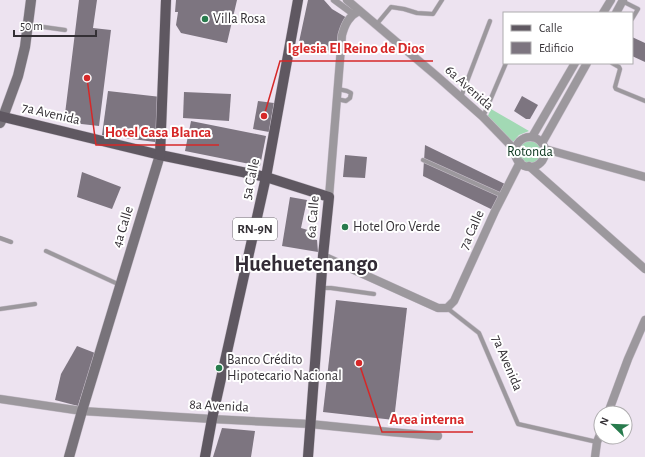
<svg xmlns="http://www.w3.org/2000/svg" width="645" height="457" viewBox="0 0 645 457" font-family="'Alegreya Sans',sans-serif">
	<rect width="100%" height="100%" fill="#ede3f0"/>
	<g fill="#a2d9b4">
		<polygon points="491,109 529,131 519,135 513,142 487,118"/>
		<circle cx="530" cy="152" r="14"/>
	</g>
	<g fill="#7d7580">
		<polygon points="79,0 97,0 93,28 111,30 99,126 64,122"/>
		<polygon points="176,0 237,0 227,43 181,33 176,25 178,12 175,12"/>
		<polygon points="308,0 324,0 332,9 347,18 338,35 336,55 299,42"/>
		<polygon points="632,37 645,43 645,62 632,56"/>
		<polygon points="108,91 161,97 155,142 102,135"/>
		<polygon points="184,92 231,94 229,121 183,118"/>
		<polygon points="522,96 538,105 530,119 526,119 514,111"/>
		<polygon points="258,101 274,103 269,132 253,129"/>
		<polygon points="191,121 266,136 260,166 185,151"/>
		<polygon points="425,145 507,185 495,211 423,176"/>
		<polygon points="345,155 367,157 365,178 343,177"/>
		<polygon points="82,172 121,187 112,209 77,197"/>
		<polygon points="290,197 307,200 301,228 311,231 310,239 317,240 318,252 282,246"/>
		<polygon points="336,300 407,308 394,420 323,412"/>
		<polygon points="77,346 95,353 78,406 55,400 61,374"/>
		<polygon points="222,428 255,431 251,457 213,457"/>
	</g>
	<g fill="none" stroke-linecap="round" stroke-linejoin="round">
		<g stroke="#c8bfcb" stroke-width="5">
			<g id="service">
				<polyline points="622,1 638,9 632,19"/>
				<polyline points="29,25 65,30"/>
				<polyline points="376,25 391,7 404,9 417,13 433,14 442,0"/>
				<polyline points="612,63 619,67 620,69 615,87 616,89 645,101"/>
				<polyline points="461,97 490,21"/>
				<polyline points="337,99 346,101 350,98 351,93 347,91 338,89"/>
				<polyline points="483,117 506,63"/>
				<polyline points="423,160 503,196"/>
				<polyline points="0,238 11,242"/>
				<polyline points="46,251 120,285"/>
				<polyline points="321,288 331,288 374,294"/>
				<polyline points="447,308 479,333 518,424 597,442"/>
				<polyline points="0,309 35,304"/>
			</g>
		</g>
		<g stroke="#c8bfcb" stroke-width="7">
			<polyline id="pedestrian" points="334,0 353,14"/>
		</g>
		<g stroke="#c8bfcb" stroke-width="9">
			<g id="minor">
				<polyline points="347,0 439,78 483,117 516,151"/>
				<polyline points="603,13 611,0"/>
				<polyline points="616,13 623,0"/>
				<polyline points="532,137 575,63"/>
				<circle cx="530" cy="152" r="15"/>
				<polyline points="542,143 587,63"/>
				<polyline points="545,149 645,177"/>
				<polyline points="529,166 645,269"/>
				<path d="M 329,197 L 342,35 C 345,24 349,16 359,11"/>
				<polyline points="323,256 438,308 447,308 454,301 495,211 520,162"/>
				<polyline points="0,399 82,411 212,419 310,424 390,432 438,436"/>
				<polyline points="608,413 628,359 645,320"/>
				<polyline points="595,457 597,442 601,432"/>
			</g>
		</g>
		<g stroke="#c8bfcb" stroke-width="11">
			<g id="secondary">
				<polyline points="0,123 3,117 18,76 25,47 31,0"/>
				<polyline points="69,457 82,411 160,155"/>
			</g>
		</g>
		<g stroke="#c8bfcb" stroke-width="11">
			<g id="primary">
				<polyline points="0,116 160,155 266,177 329,197 323,256 308,457"/>
				<polyline points="160,155 166,0"/>
				<polyline points="205,457 212,419 266,177 298,0"/>
			</g>
		</g>
		<use href="#service" stroke="#9c989d" stroke-width="4"/>
		<use href="#pedestrian" stroke="#9c989d" stroke-width="6"/>
		<use href="#minor" stroke="#9c989d" stroke-width="8"/>
		<use href="#secondary" stroke="#78737a" stroke-width="10"/>
		<use href="#primary" stroke="#5f5861" stroke-width="10"/>
	</g>
	<g fill="#287b4d" stroke="#fff" stroke-width="1.5">
		<circle cx="205" cy="19" r="4"/>
		<circle cx="345" cy="227" r="4"/>
		<circle cx="219" cy="368" r="4"/>
	</g>
	<g text-anchor="middle" dominant-baseline="central" stroke-width="4" stroke-linejoin="round" paint-order="stroke">
		<rect fill="#fff" stroke="#716e72" stroke-width="1" x="233" y="218" width="44" height="22" rx="3"/>
		<g font-size="13" font-weight="bold" fill="#343035">
			<text x="255" y="229">RN-9N</text>
		</g>
		<g font-size="14" fill="#343035" stroke="#fff" text-anchor="start">
			<text x="213" y="19">Villa Rosa</text>
			<text x="353" y="227">Hotel Oro Verde</text>
			<text x="227" y="360">Banco Crédito<tspan x="227" dy="16">Hipotecario Nacional</tspan></text>
		</g>
		<g font-size="14" fill="#343035" stroke="#fff">
			<text transform="translate(469 88) rotate(42)">6a Avenida</text>
			<text transform="translate(51 114) rotate(13)">7a Avenida</text>
			<text transform="translate(251 179) rotate(-78)">5a Calle</text>
			<text transform="translate(313 217) rotate(-85)">6a Calle</text>
			<text transform="translate(123 227) rotate(-73)">4a Calle</text>
			<text transform="translate(472 230) rotate(-66)">7a Calle</text>
			<text transform="translate(507 363) rotate(67)">7a Avenida</text>
			<text transform="translate(219 406) rotate(3)">8a Avenida</text>
		</g>
		<g font-size="14" fill="#09331c" stroke="#fff">
			<text x="530" y="152">Rotonda</text>
		</g>
		<g font-size="22" font-weight="bold" fill="#322b35" stroke="#fff">
			<text x="306" y="264">Huehuetenango</text>
		</g>
	</g>
	<path fill="none" stroke="#d62828" stroke-width="1.5" d="M264 116L280 61H433M87 78L96 145H219M359 363L382 432H473"/>
	<g fill="#d62828" stroke="#fff" stroke-width="1.5">
		<circle cx="264" cy="116" r="4"/>
		<circle cx="87" cy="78" r="4"/>
		<circle cx="359" cy="363" r="4"/>
	</g>
	<g font-size="15" text-anchor="middle" font-weight="bold" fill="#d62828" stroke="#fff" stroke-width="4" stroke-linejoin="round" paint-order="stroke">
		<text x="356" y="53">Iglesia El Reino de Dios</text>
		<text x="158" y="137">Hotel Casa Blanca</text>
		<text x="427" y="424">Area interna</text>
	</g>
	<rect x="503" y="12" width="130" height="52" fill="#ffffff" stroke="#aeacae"/>
	<rect x="511" y="25" width="20" height="6" fill="#5f5861" stroke="#aeacae"/>
	<text x="539" y="32" font-size="12" fill="#343035">Calle</text>
	<rect x="511" y="42" width="20" height="12" fill="#7d7580" stroke="#aeacae"/>
	<text x="539" y="52" font-size="12" fill="#343035">Edificio</text>
	<g transform="translate(613 425) rotate(293)"><circle r="19" fill="#ffffff" stroke="#aeacae"/>
	<path d="M0-3L7 15L0 10L-7 15Z" fill="#287b4d"/>
	<text y="-6" font-size="11" font-weight="bold" text-anchor="middle" fill="#343035">N</text>
	</g>
	<path d="M14 30v6h82v-6" fill="none" stroke="#343035" stroke-width="2"/>
	<text x="20" y="30" font-size="12" fill="#343035" stroke="#ffffff" stroke-width="3" paint-order="stroke">50 m</text>
</svg>
